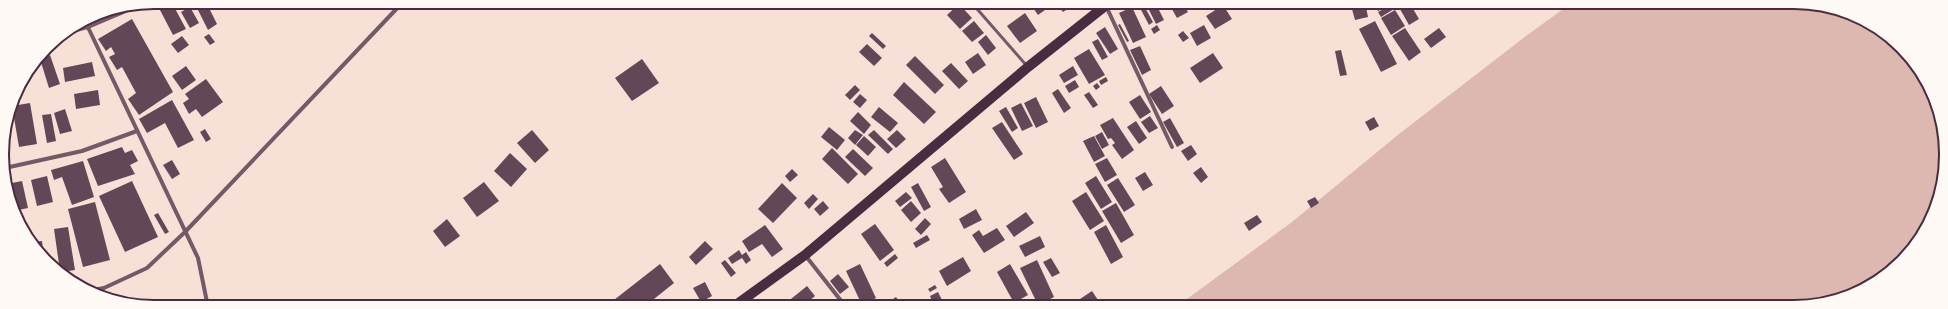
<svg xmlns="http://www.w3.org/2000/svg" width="1948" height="309" viewBox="0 0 1948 309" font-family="Poppins,sans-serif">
	<rect width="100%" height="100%" fill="#f7e1d7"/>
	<polygon fill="#dcb8b0" points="1573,2 1804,2 1861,18 1908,54 1938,106 1946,165 1930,222 1901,262 1852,295 1804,307 1176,307 1292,222 1399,134 1526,36"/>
	<g fill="#644757">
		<polygon points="175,2 184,2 187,5 180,10"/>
		<polygon points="206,2 217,24 208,30 196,6"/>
		<polygon points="1029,2 1050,2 1052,5 1038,15"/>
		<polygon points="1055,2 1065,2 1069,8 1063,12"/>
		<polygon points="1145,2 1155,2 1164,20 1156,24"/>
		<polygon points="1168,2 1182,2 1188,12 1177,18"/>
		<polygon points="1350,2 1365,2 1368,17 1355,20"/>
		<polygon points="1373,2 1390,2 1391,4 1378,11"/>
		<polygon points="1396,2 1409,2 1419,19 1409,25"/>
		<polygon points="172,3 186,29 173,35 160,10"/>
		<polygon points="959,4 972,18 960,29 947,15"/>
		<polygon points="1143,4 1153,22 1149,25 1139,6"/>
		<polygon points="1223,5 1232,19 1215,29 1206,16"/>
		<polygon points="1391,5 1394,9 1381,17 1378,12"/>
		<polygon points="190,7 199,23 190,28 181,12"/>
		<polygon points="1132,7 1146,37 1133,43 1119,13"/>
		<polygon points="1395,10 1405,26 1391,35 1381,18"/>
		<polygon points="1025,13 1037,31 1020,43 1007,26"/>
		<polygon points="132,19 173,92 139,115 128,99 136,93 122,67 117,70 109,57 115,54 111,47 106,51 98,39"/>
		<polygon points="974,21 984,33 972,42 962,31"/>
		<polygon points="1375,21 1397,64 1381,72 1359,29"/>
		<polygon points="1120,24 1129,41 1127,42 1118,25"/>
		<polygon points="1157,25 1160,30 1154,34 1151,29"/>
		<polygon points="1204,25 1211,38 1197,46 1190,33"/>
		<polygon points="1105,27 1118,49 1110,54 1096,33"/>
		<polygon points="1405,28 1421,52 1409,61 1392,36"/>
		<polygon points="1439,28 1446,37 1431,48 1424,39"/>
		<polygon points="1183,31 1189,38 1183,42 1178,35"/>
		<polygon points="872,33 886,46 883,49 869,36"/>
		<polygon points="209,34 215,42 210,45 204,37"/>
		<polygon points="986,35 996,48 988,55 978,42"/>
		<polygon points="182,36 189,45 178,53 171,44"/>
		<polygon points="1098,39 1108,57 1102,60 1092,42"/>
		<polygon points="867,44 882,58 874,66 859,52"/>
		<polygon points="1140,46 1151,70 1142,75 1130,50"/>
		<polygon points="1089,49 1105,75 1089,84 1074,58"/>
		<polygon points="1341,50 1347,75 1340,76 1335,51"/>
		<polygon points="978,53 986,65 973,74 965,62"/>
		<polygon points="1213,53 1223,68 1200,83 1190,68"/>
		<polygon points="50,55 60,84 49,88 40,59"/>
		<polygon points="915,56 944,85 935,94 906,65"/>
		<polygon points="642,59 659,83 632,101 615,78"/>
		<polygon points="92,62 95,76 65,82 63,68"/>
		<polygon points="951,63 968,81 959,89 942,71"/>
		<polygon points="186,66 196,80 182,90 172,76"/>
		<polygon points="1073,66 1078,75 1064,83 1059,75"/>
		<polygon points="1106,77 1108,81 1101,85 1099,81"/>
		<polygon points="206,79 223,102 202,117 196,109 189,114 183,103 189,99 185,94"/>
		<polygon points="1075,80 1079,87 1069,93 1065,86"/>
		<polygon points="904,82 936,112 924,124 893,95"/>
		<polygon points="1097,83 1100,87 1096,90 1093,86"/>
		<polygon points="855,85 860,90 850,100 845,95"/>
		<polygon points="1161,86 1174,106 1162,114 1149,94"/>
		<polygon points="1058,89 1071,108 1064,113 1052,93"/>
		<polygon points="98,90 100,105 76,109 74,94"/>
		<polygon points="1089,92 1098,105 1093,108 1084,95"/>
		<polygon points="860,94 867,100 860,108 853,102"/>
		<polygon points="1140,95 1151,112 1140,119 1129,102"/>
		<polygon points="1036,97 1048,122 1036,128 1024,103"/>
		<polygon points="172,100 194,140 178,148 165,123 147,133 139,119"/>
		<polygon points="30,103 37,144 19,147 12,106"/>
		<polygon points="1021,103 1033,126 1022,131 1011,108"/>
		<polygon points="879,107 898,123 890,132 871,117"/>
		<polygon points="1006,107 1018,128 1012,132 999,111"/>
		<polygon points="65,109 72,131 60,134 54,113"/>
		<polygon points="858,112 871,125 864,134 850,121"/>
		<polygon points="51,114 56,141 47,143 42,115"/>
		<polygon points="1150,116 1158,128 1149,133 1141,122"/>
		<polygon points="1374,117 1379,126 1370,131 1365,122"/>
		<polygon points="1113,118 1134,150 1122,159 1112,145 1115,143 1111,138 1108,139 1100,125"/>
		<polygon points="1170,118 1184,143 1177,147 1163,122"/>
		<polygon points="1136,121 1147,138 1139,144 1127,127"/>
		<polygon points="1002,122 1023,154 1014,160 992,128"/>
		<polygon points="829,127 845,140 837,150 821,137"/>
		<polygon points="205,129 211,139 206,142 200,132"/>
		<polygon points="532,130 549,150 535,163 517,143"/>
		<polygon points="855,130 863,135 855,145 848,138"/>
		<polygon points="874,130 893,149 888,154 868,135"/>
		<polygon points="897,130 906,139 896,148 887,139"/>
		<polygon points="1102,132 1109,145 1102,149 1095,136"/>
		<polygon points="864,136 876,147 868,156 856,145"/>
		<polygon points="1094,136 1105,156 1094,162 1083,141"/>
		<polygon points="1191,145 1197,154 1188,161 1181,151"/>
		<polygon points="122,147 125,153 132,150 138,161 130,165 135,174 98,186 87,159"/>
		<polygon points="832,148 858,174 848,184 822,159"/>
		<polygon points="853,149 873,168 865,176 845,157"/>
		<polygon points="510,153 527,169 511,187 494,171"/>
		<polygon points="945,158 966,192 949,203 939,189 943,187 931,167"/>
		<polygon points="1107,158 1117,175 1105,182 1095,164"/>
		<polygon points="172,160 180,174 172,179 163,165"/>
		<polygon points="83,161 94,197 72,205 62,177 54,180 51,170"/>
		<polygon points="1201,167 1208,177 1201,183 1193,173"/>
		<polygon points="792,169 798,175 790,182 785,176"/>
		<polygon points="1145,172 1153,185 1143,191 1135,178"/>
		<polygon points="47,176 53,202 37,206 31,180"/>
		<polygon points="1096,176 1112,202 1101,209 1085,183"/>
		<polygon points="1118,178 1135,205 1124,212 1107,185"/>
		<polygon points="22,181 28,208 14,211 10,203 7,184"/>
		<polygon points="132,181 158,237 125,252 99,196"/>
		<polygon points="484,182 499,201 477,217 463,198"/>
		<polygon points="782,183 797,198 773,223 758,209"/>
		<polygon points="918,183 931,207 924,211 911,187"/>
		<polygon points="906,192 912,198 900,207 895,201"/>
		<polygon points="1086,192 1104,221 1090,230 1072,201"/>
		<polygon points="813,194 818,199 809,209 804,203"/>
		<polygon points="1315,197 1319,203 1311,208 1307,201"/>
		<polygon points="823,201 829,208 820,216 814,209"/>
		<polygon points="911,201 921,213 911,222 901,210"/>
		<polygon points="95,202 110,260 83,267 68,209"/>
		<polygon points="1116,203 1134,235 1121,243 1102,211"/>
		<polygon points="976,209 982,220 964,229 959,219"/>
		<polygon points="1026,212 1034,223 1014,237 1006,226"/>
		<polygon points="158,213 169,232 165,234 154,215"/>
		<polygon points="1257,215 1262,222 1249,231 1244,223"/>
		<polygon points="925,218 931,224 921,235 915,229"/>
		<polygon points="447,219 460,236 445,247 433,231"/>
		<polygon points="875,224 894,250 880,261 861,234"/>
		<polygon points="765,225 783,249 772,257 762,244 749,252 742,241"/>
		<polygon points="1106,225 1123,257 1111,264 1094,232"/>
		<polygon points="68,227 75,270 62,272 60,271 54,229"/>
		<polygon points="997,228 1005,240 984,253 972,235 979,230 983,236"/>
		<polygon points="927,235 930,240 916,248 913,243"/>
		<polygon points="1040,236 1045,247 1025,257 1019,246"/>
		<polygon points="42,241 44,258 40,255 32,242"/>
		<polygon points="705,241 713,249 696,265 689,257"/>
		<polygon points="739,250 742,255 746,252 751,260 746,264 742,258 732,264 728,258"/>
		<polygon points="895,254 898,258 887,267 884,263"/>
		<polygon points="963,257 971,271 947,286 939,271"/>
		<polygon points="1051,258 1060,273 1052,277 1043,262"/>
		<polygon points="725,260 736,273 731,277 721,263"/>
		<polygon points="1037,260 1054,297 1038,305 1020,268"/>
		<polygon points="660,264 674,283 644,307 605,307"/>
		<polygon points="860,264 876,298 862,305 846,271"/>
		<polygon points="1010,264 1028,295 1014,303 997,272"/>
		<polygon points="838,274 849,287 840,294 830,281"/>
		<polygon points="705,282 712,296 701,302 693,288"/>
		<polygon points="935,285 937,288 930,292 928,289"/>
		<polygon points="807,286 815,296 802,307 790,307 786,303"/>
		<polygon points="1092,291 1098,300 1085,307 1080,299"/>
		<polygon points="938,292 942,300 933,304 930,296"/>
		<polygon points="896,297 902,305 899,307 890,307 887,303"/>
		<polygon points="167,299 168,307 150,307 150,302"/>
	</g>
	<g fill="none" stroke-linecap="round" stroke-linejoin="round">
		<polyline stroke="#755966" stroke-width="3" points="971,2 1027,66"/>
		<g stroke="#755966" stroke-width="4">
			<polyline points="390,2 397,8"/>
			<polyline points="1106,6 1172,147"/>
			<polyline points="85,21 198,258 208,307"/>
			<polyline points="68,32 88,27 140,5"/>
			<polyline points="5,168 82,151 137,131"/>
			<polyline points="805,255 846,307"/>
			<polyline points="87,291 104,288 147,268 185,232 403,2"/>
		</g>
		<polyline stroke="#4a2c40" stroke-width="10" points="733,307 805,255 1028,67 1110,2"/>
	</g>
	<path d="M0 0H1948V309H0ZM154 9H1794A145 145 0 0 1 1939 154V155A145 145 0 0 1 1794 300H154A145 145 0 0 1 9 155V154A145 145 0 0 1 154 9Z" fill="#fffaf5" fill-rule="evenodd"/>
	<path fill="none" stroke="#4a2c40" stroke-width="2" d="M154 9H1794A145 145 0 0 1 1939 154V155A145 145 0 0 1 1794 300H154A145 145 0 0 1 9 155V154A145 145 0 0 1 154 9Z"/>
</svg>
